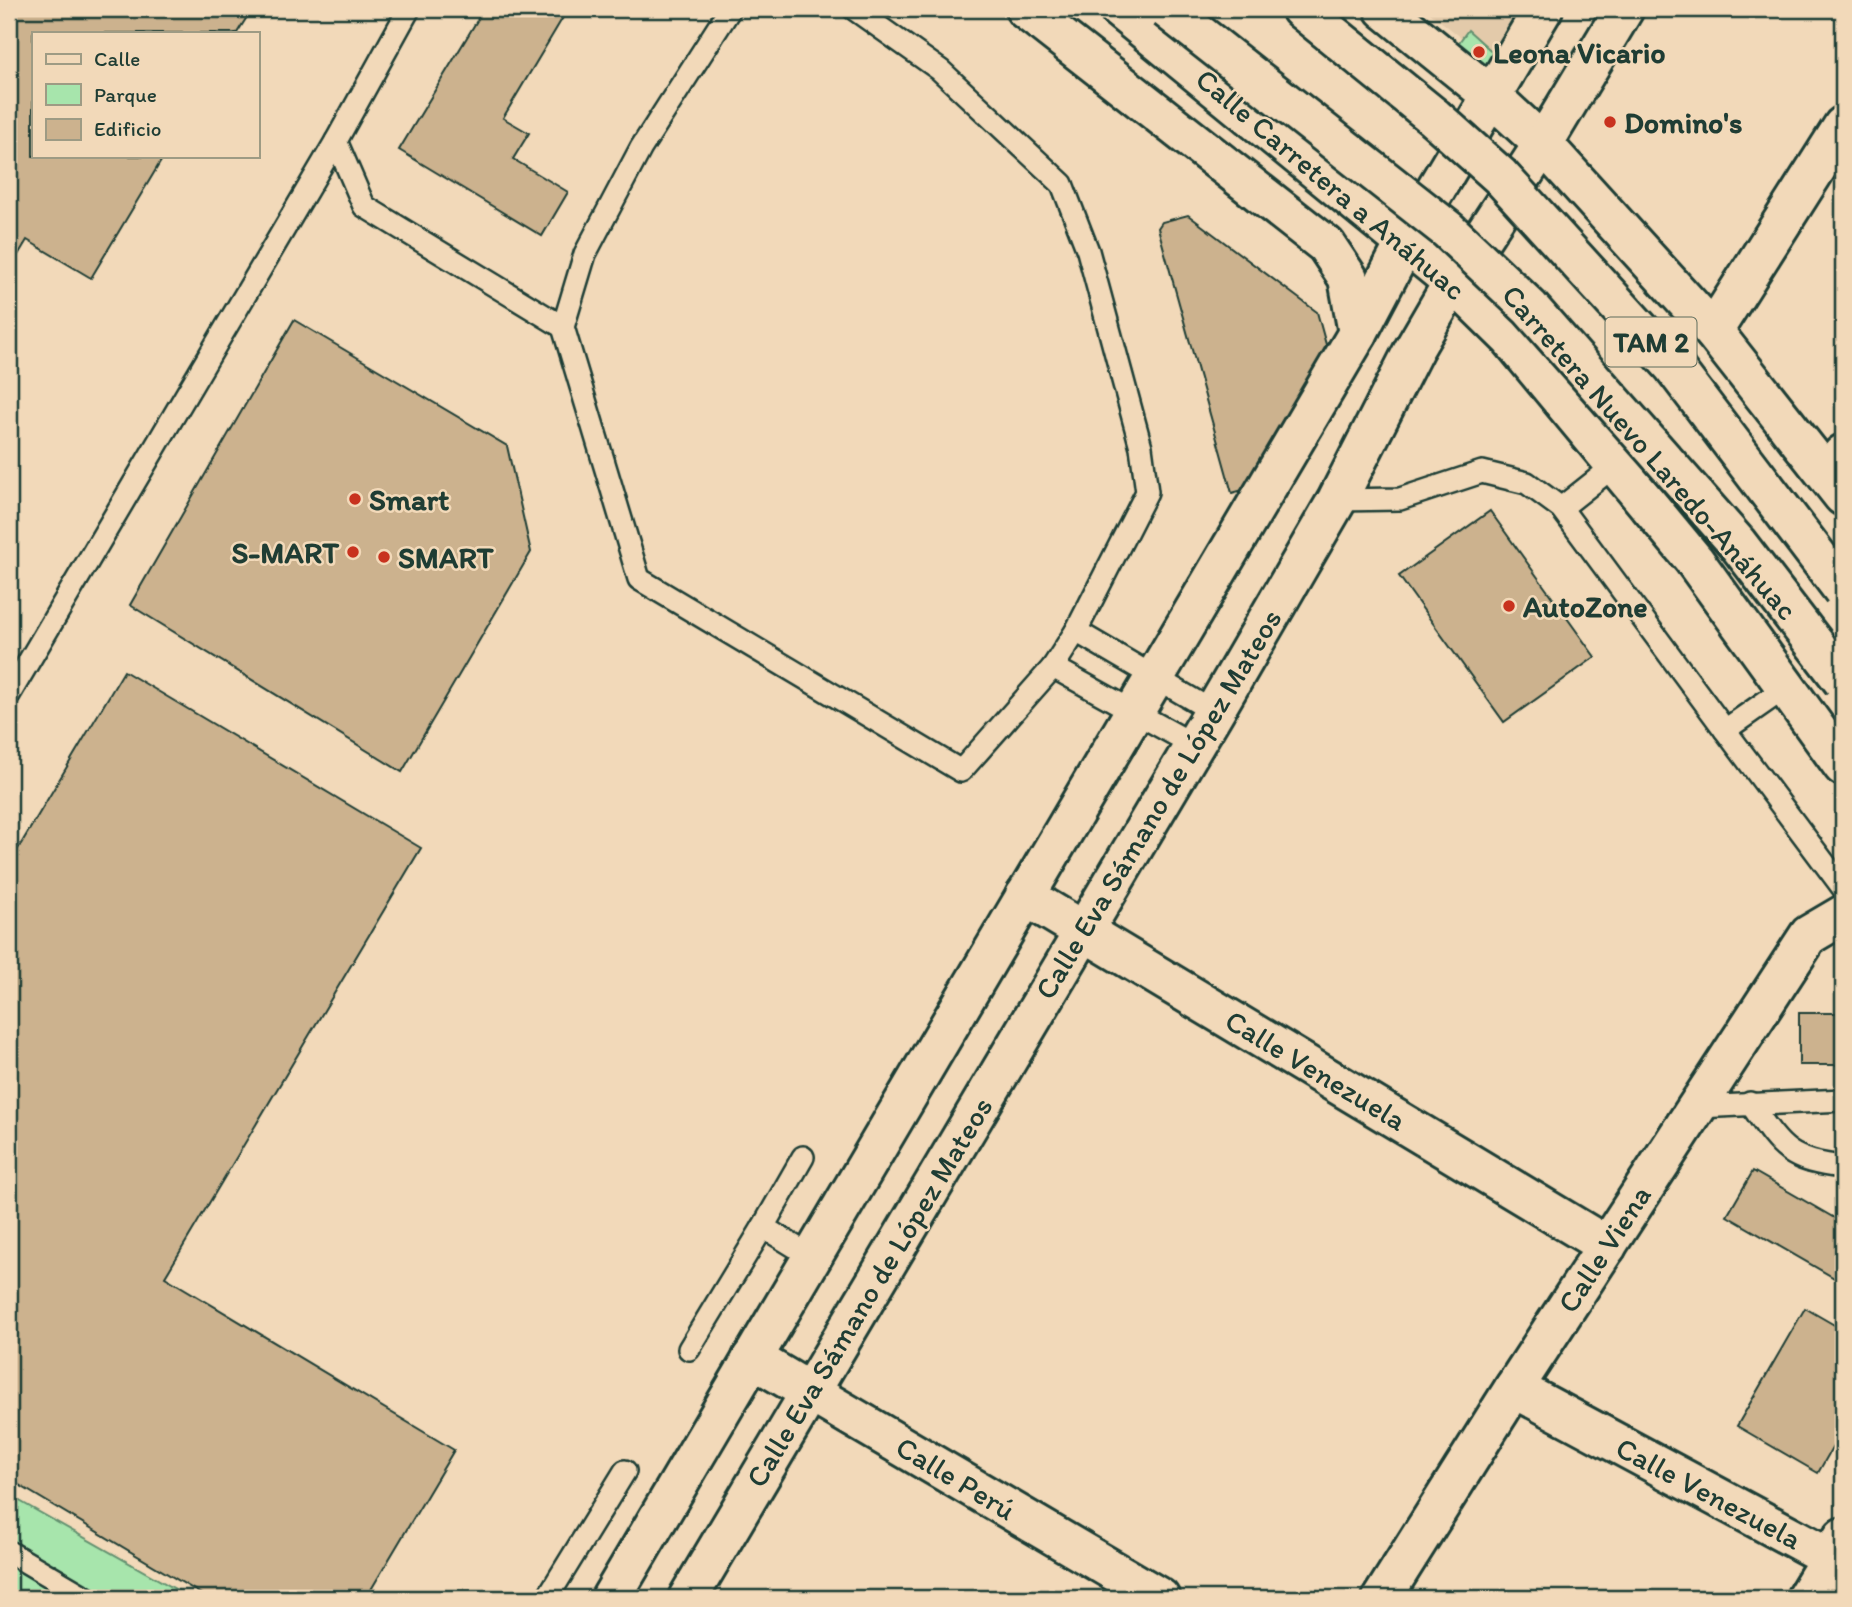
<svg xmlns="http://www.w3.org/2000/svg" width="1852" height="1607" viewBox="0 0 1852 1607" font-family="Itim,sans-serif">
	<rect width="100%" height="100%" fill="#f2d9b9"/>
	<filter id="ink" filterUnits="userSpaceOnUse"><feTurbulence type="fractalNoise" baseFrequency=".0143" numOctaves="2"/><feDisplacementMap in="SourceGraphic" scale="14" xChannelSelector="R" yChannelSelector="G"/><feConvolveMatrix kernelMatrix="1 2 1 2 8 2 1 2 1" color-interpolation-filters="sRGB"/></filter>
	<g filter="url(#ink)">
		<polygon fill="#e3caaa" points="1425,9 1521,9 1495,55 1468,30 1462,38"/>
		<g fill="#a7e5ac" stroke="#639170" stroke-width="2">
			<polygon points="1468,30 1507,65 1489,94 1446,60"/>
			<polygon points="9,1495 191,1598 9,1598"/>
		</g>
		<g fill="#ccb28e" stroke="#1f3d34" stroke-width="2">
			<polygon points="9,9 252,9 237,33 33,33 33,156 164,156 91,278 27,240 9,270"/>
			<polygon points="484,9 568,9 503,118 529,133 513,159 568,192 542,236 399,150"/>
			<polygon points="1188,215 1317,312 1333,370 1243,490 1232,493 1158,228 1162,222"/>
			<polygon points="294,320 507,446 531,552 402,772 130,605"/>
			<polygon points="1490,511 1595,657 1504,722 1399,576"/>
			<polygon points="124,671 421,848 165,1277 454,1450 366,1598 208,1598 9,1479 9,864"/>
			<rect x="1799" y="1013" width="44" height="52"/>
			<polygon points="1753,1171 1843,1223 1843,1283 1727,1216"/>
			<polygon points="1805,1308 1843,1330 1843,1429 1818,1473 1737,1426"/>
		</g>
		<g fill="none" stroke-linecap="round" stroke-linejoin="round">
			<g stroke="#1f3d34" stroke-width="26">
				<g id="lane">
					<polyline points="409,9 336,141 364,206 563,327"/>
					<polyline points="730,9 641,148 585,254 563,327 639,579 961,771 1053,667 1076,631 1147,492 1141,447 1088,251 1062,184 940,70 854,9"/>
					<polyline points="1337,500 1400,499 1482,472 1527,483 1561,508 1725,730"/>
					<polyline points="1561,508 1614,466"/>
					<polyline points="1076,631 1214,712"/>
					<polyline points="1053,667 1194,745"/>
					<polyline points="1788,686 1725,730 1843,888"/>
					<polyline points="9,695 336,141"/>
					<path d="M 1750,1103 C 1781,1148 1787,1161 1843,1167"/>
					<polyline points="1698,1107 1843,1100"/>
					<polyline points="763,1227 803,1157"/>
					<polyline points="689,1349 763,1227 812,1257"/>
					<polyline points="9,1552 87,1598"/>
					<polyline points="547,1598 625,1471"/>
				</g>
			</g>
			<g stroke="#1f3d34" stroke-width="44">
				<g id="street">
					<polyline points="1713,331 1843,126"/>
					<polyline points="1827,473 1843,454"/>
					<polyline points="1025,896 1607,1246"/>
					<polyline points="752,1358 1160,1598"/>
					<polyline points="1514,1388 1831,1558"/>
					<polyline points="1382,1598 1514,1388 1809,935 1843,915"/>
					<polyline points="1806,1598 1843,1537"/>
				</g>
			</g>
			<g stroke="#1f3d34" stroke-width="44">
				<g id="secondary">
					<polyline points="1025,9 1326,245 1348,278 1358,333"/>
					<polyline points="1119,9 1453,282 1510,338 1694,560 1843,766"/>
					<polyline points="1384,9 1489,94 1543,144 1713,331 1843,496"/>
					<polyline points="611,1598 1358,333 1418,219 1543,9"/>
					<polyline points="688,1598 1214,712 1337,500 1414,349 1453,282 1543,144 1624,9"/>
				</g>
			</g>
			<g stroke="#1f3d34" stroke-width="44">
				<polyline id="primary" points="1301,9 1434,117"/>
			</g>
			<use href="#lane" stroke="#f2d9b9" stroke-width="21"/>
			<use href="#street" stroke="#f2d9b9" stroke-width="38"/>
			<use href="#secondary" stroke="#f2d9b9" stroke-width="38"/>
			<use href="#primary" stroke="#f2d9b9" stroke-width="38"/>
			<g stroke="#1f3d34" stroke-width="44" stroke-linecap="butt">
				<g id="primary-bridge">
					<polyline points="1167,9 1448,230 1530,308 1737,543 1843,681"/>
					<polyline points="1434,117 1500,176 1673,366 1843,590"/>
				</g>
			</g>
			<use href="#primary-bridge" stroke="#f2d9b9" stroke-width="38"/>
		</g>
	</g>
	<g fill="#c8321e" stroke="#f2d9b9" stroke-width="2.5">
		<circle cx="1479" cy="52" r="7"/>
		<circle cx="1610" cy="122" r="7"/>
		<circle cx="355" cy="499" r="7"/>
		<circle cx="353" cy="552" r="7"/>
		<circle cx="384" cy="557" r="7"/>
		<circle cx="1509" cy="606" r="7"/>
	</g>
	<g text-anchor="middle" dominant-baseline="central" stroke-width="5" stroke-linejoin="round" paint-order="stroke">
		<rect fill="#f2d9b9" stroke="#5e6c5c" stroke-width="2" x="1605.5" y="317.5" width="91" height="49" rx="5"/>
		<g font-size="28" font-weight="bold" fill="#1f3d34">
			<text x="1651" y="342">TAM 2</text>
		</g>
		<g font-size="30" font-weight="bold" fill="#1f3d34" stroke="#f2d9b9" text-anchor="start">
			<text x="1493" y="52">Leona Vicario</text>
			<text x="1624" y="122">Domino's</text>
			<text x="369" y="499">Smart</text>
			<text x="339" y="552" text-anchor="end">S-MART</text>
			<text x="398" y="557">SMART</text>
			<text x="1523" y="606">AutoZone</text>
		</g>
		<g font-size="30" fill="#1f3d34" stroke="#f2d9b9">
			<text transform="translate(1331 184) rotate(40)">Calle Carretera a Anáhuac</text>
			<text transform="translate(1650 452) rotate(49)">Carretera Nuevo Laredo-Anáhuac</text>
			<text transform="translate(1158 804) rotate(-59)">Calle Eva Sámano de López Mateos</text>
			<text transform="translate(1316 1070) rotate(31)">Calle Venezuela</text>
			<text transform="translate(1604 1249) rotate(-57)">Calle Viena</text>
			<text transform="translate(869 1292) rotate(-59)">Calle Eva Sámano de López Mateos</text>
			<text transform="translate(956 1478) rotate(31)">Calle Perú</text>
			<text transform="translate(1709 1493) rotate(28)">Calle Venezuela</text>
		</g>
	</g>
	<rect width="1852" height="1607" fill="none" stroke="#f2d9b9" stroke-width="35"/>
	<rect x="18" y="18" width="1817" height="1572" fill="none" stroke="#1f3d34" stroke-width="2.5" filter="url(#ink)"/>
	<rect x="32" y="32" width="228" height="126" fill="#f2d9b9" stroke="#9e9b84" stroke-width="2"/>
	<rect x="46" y="54" width="35" height="10" fill="#f2d9b9" stroke="#9e9b84" stroke-width="2"/>
	<text x="94" y="66" font-size="21" fill="#1f3d34">Calle</text>
	<rect x="46" y="84" width="35" height="21" fill="#a7e5ac" stroke="#9e9b84" stroke-width="2"/>
	<text x="94" y="102" font-size="21" fill="#1f3d34">Parque</text>
	<rect x="46" y="119" width="35" height="21" fill="#ccb28e" stroke="#9e9b84" stroke-width="2"/>
	<text x="94" y="136" font-size="21" fill="#1f3d34">Edificio</text>
</svg>
